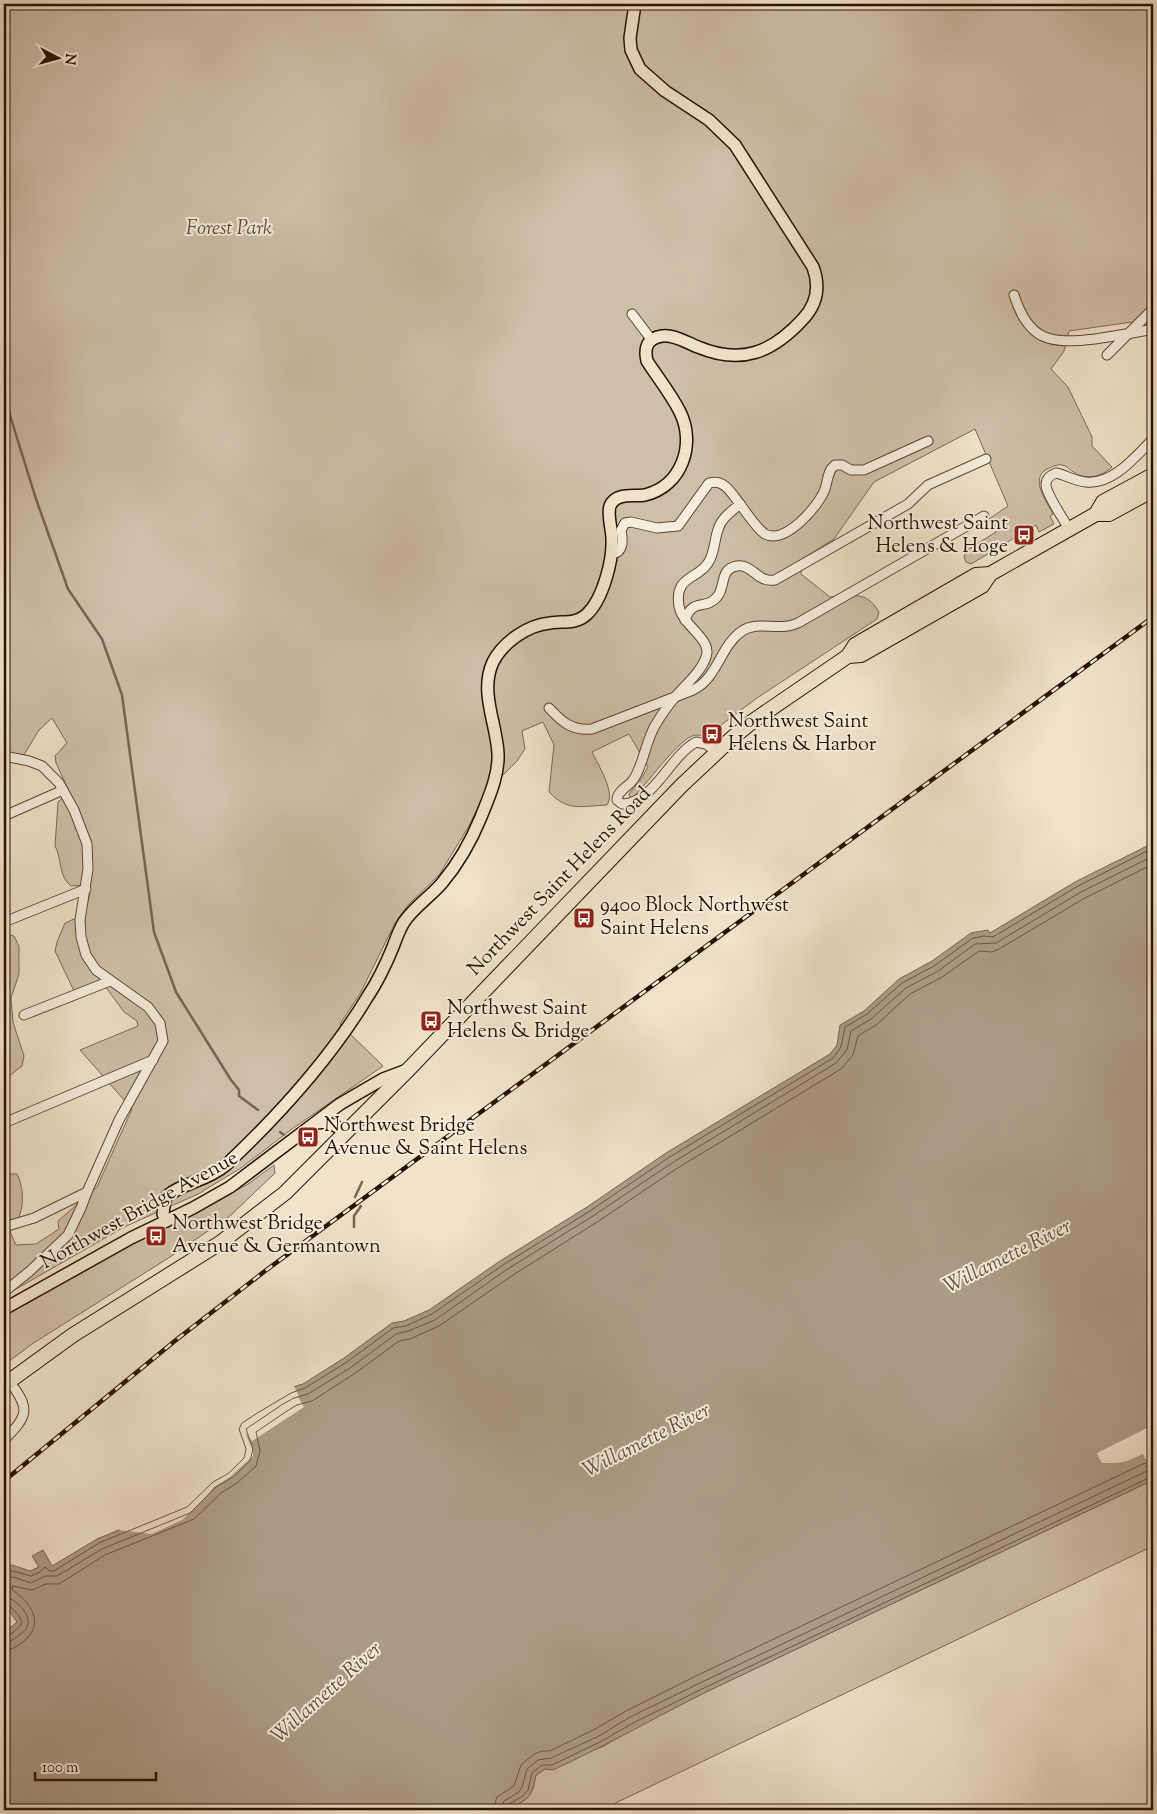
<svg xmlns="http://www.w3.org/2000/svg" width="1157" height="1814" viewBox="0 0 1157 1814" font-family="'Sorts Mill Goudy',serif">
	<rect width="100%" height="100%" fill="#f0e3ca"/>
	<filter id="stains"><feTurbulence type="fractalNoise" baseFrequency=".004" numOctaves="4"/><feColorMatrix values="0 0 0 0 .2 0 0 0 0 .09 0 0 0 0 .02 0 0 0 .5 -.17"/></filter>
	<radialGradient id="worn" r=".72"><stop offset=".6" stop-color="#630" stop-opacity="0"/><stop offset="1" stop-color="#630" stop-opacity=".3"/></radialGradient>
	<g fill="#cebfa8" stroke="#7c6855">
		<path d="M 4,4 L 1153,4 L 1153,319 L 1069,331 L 1064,351 L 1051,369 L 1068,387 L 1092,437 L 1092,446 L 1112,467 C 1101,477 1086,481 1072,471 C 1069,469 1067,466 1062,465 C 1057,464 1052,467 1047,469 C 1029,479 1047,502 1053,514 L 1050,516 L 1054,524 L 1039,532 L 1036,525 L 971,564 L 966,562 L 964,557 L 967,550 L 996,532 L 989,519 L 1008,506 L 975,429 L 874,482 L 834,539 L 802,559 L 801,574 L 830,597 C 853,596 866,590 879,612 L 877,619 L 757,698 L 705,737 C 700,735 695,734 690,737 C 676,744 646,784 634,797 L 631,799 L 629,794 L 641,779 L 648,767 L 629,734 L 592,752 C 598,765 616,792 607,805 C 581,806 568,812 549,792 L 554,745 L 543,722 L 522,731 L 525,749 L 517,761 L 484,794 L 469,826 L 439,875 L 408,905 L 395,923 L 360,994 L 340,1024 L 383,1066 L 292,1129 L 241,1168 L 198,1194 L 124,1227 L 4,1296 L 4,1177 L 11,1174 L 17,1174 C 23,1185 24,1203 20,1214 C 18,1220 13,1226 10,1232 L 16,1245 L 36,1244 L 59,1229 L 58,1221 L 97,1187 L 132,1109 L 80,1050 L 138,1026 L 137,1021 L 124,1012 L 102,982 L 74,991 L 55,951 L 57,942 L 65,923 L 85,914 L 90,893 L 88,885 L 71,886 C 58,876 62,858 55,846 L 58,802 L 69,791 L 56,763 L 55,756 L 67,743 L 52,718 L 39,730 L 24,755 L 7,760 L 4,759 Z"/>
		<polygon points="8,934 14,936 19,946 19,974 11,998 13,1022 24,1056 22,1066 4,1080 4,935"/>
		<polygon points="274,1165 275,1173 230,1216 170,1257 32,1344 4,1365 4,1314 132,1241 215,1202 248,1184"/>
		<path d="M 1153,1480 L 1153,1546 L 601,1810 L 509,1810 C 529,1797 531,1800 536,1775 L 545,1769 L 604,1746 L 635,1727 L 706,1692 Z"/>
	</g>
	<path fill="#ac9c86" stroke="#786451" d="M 1153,843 L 1153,1480 L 706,1692 C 655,1718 605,1746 553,1770 L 545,1769 L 536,1775 C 531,1800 529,1797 509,1810 L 4,1810 L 4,1629 L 6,1631 L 17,1622 L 4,1604 L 4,1569 L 12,1565 L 30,1571 L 39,1567 L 32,1556 L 43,1550 L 52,1566 L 97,1539 L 184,1503 L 240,1455 L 242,1450 L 233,1430 L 289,1388 L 303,1384 L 344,1358 L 392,1323 L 404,1321 L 429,1310 L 500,1261 L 587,1207 L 666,1153 L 830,1054 L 837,1045 L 840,1025 L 864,1011 L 899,979 L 932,961 L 971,933 L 988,930 L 990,933 L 1075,882 Z"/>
	<g fill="#f0e3ca">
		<polygon points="293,1384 299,1396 291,1400 298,1397 304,1407 252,1441 245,1432 253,1451 253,1456 230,1477 214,1487 201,1502 182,1520 152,1534 119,1530 123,1526 150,1516 184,1501 209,1477 224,1468 239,1454 240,1448 232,1434 236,1418 276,1393"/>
		<polygon points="1153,1425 1153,1448 1152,1449 1153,1453 1153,1474 1143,1454 1127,1461 1117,1463 1102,1463 1099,1458 1097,1453"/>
	</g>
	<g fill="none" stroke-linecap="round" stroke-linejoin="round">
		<g stroke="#6a5644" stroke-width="1">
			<polyline points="4,1573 13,1571 31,1576 40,1572 45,1567 50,1571 54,1571 99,1543 187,1507 213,1482 229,1473 244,1458 246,1449 239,1429 242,1423 259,1412 291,1393 305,1388 347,1362 393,1328 406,1326 432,1314 503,1265 590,1211 668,1158 833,1058 841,1047 845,1027 867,1014 902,983 934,966 973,938 984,936 993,937 1078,886 1153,848"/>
			<polyline points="4,1579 13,1577 31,1583 45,1576 57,1576 102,1549 190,1513 216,1487 233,1477 250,1461 253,1449 246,1429 283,1404 294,1398 308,1394 350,1368 396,1334 408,1331 435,1320 506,1270 593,1216 672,1163 836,1063 847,1050 851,1031 871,1019 906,988 938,971 975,944 996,943 1081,892 1153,856"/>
			<path d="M 4,1597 C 14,1597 30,1613 28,1624 C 27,1630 22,1633 18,1636 C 13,1640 10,1642 4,1642"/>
			<path d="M 4,1603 C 9,1604 24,1618 21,1625 C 20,1626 16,1629 15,1631 C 11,1634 9,1636 4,1635"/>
			<path d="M 4,1649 C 13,1650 18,1646 25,1640 C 45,1623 30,1601 12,1590 L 12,1586 L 32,1590 L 46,1584 L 59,1584 L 105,1555 L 194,1519 L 221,1493 L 237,1483 L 256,1466 L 260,1451 L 256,1432 L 287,1411 L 297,1405 L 312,1401 L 354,1374 L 399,1341 L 410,1339 L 439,1326 L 510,1277 L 597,1222 L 676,1169 L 841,1069 L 853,1055 L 858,1036 L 876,1025 L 910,994 L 942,977 L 979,951 L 992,952 L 999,949 L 1085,898 L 1153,864"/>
			<polyline points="493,1810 497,1797 514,1786 521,1765 534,1754 542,1751 550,1751 595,1729 626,1711 698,1675 1143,1464 1153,1462"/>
			<polyline points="501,1810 504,1801 519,1792 522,1787 527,1769 538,1760 551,1758 599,1736 630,1717 702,1682 1147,1471 1153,1470"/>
			<polyline points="507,1810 509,1804 523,1796 528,1790 532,1773 542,1765 552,1765 602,1741 633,1723 704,1688 1153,1476"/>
		</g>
		<g stroke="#786451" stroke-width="2.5">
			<polyline points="4,396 36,499 68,589 102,639 122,695 154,932 176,992 231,1080 239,1090 239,1096 258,1110"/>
			<polyline points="280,1132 284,1135"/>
			<polyline points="355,1197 362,1182"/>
			<polyline points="354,1227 354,1216 361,1206"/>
		</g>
		<g stroke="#5b4634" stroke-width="11">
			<g id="minor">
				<path d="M 1014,295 C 1029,342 1051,344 1095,339 C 1115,336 1134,333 1153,329"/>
				<polyline points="632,314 651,339"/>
				<polyline points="1107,355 1153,309"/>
				<path d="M 740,504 C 746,512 757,529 765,534 C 785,545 819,506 825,489 C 828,481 827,471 835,465 L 842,465 L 851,470 L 864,470 L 928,441"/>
				<path d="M 1069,529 C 1064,520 1045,492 1046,484 C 1046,478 1051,475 1056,473 C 1066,475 1074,481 1086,482 C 1113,485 1136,456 1153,439"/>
				<path d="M 611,554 C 624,553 623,540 621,530 L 625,523 L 631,522 L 657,528 L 678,526 L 709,483 C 725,479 731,493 740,504 C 731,512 721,518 718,530 C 714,540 715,553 708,563 C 697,580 674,576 679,606 C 682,626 713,639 706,657 C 701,672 686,684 676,696 C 669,704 662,714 656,724 C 646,739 643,767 633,780 C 628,787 617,791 617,800 L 622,804 C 654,803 669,757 696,742 L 706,744 L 717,752"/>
				<path d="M 685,620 C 693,597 705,611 717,597 C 726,587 719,569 737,566 C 753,564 757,583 775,580 L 908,504 L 928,485 L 986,459"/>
				<path d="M 549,708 C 562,722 572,731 592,729 L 693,690 C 718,678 720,646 742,631 C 759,620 778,632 798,623 L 984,516"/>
				<polyline points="4,756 29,761 42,766 59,783 74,810 87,844 88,869 80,920 81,937 86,955 96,970 148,1007 160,1023 163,1041 119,1120 87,1192 81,1208 68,1235 30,1271 4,1292"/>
				<polyline points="4,816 63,790"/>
				<polyline points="4,922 86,889"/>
				<polyline points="24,1015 110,981"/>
				<polyline points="4,1123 153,1060"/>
				<polyline points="4,1227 34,1218 87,1192"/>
				<path d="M 4,1440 C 28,1416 31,1409 9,1381"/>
			</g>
		</g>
		<g stroke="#291102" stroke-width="14">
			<g id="major">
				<path d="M 316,1123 C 328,1121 335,1125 345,1132"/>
				<path d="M 166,1221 L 163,1214 L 165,1198 C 180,1183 208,1181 227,1164 C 280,1114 330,1059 368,996 C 378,981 386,964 393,947 C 396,939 399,930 404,922 C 414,907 430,897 442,883 C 458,864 472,839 481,817 C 489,797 499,775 498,754 C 497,724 479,692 493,662 C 503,642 528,625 550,623 C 563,621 576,624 586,615 C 603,600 613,560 612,539 C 612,529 607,515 610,506 C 616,492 633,497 645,495 C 682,486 696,444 680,412 C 671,394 658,378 647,361 C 644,348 647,338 662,336 C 674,334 687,343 698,347 C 741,365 772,353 803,319 C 817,304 820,286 813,267 L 735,145 L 709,120 L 665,91 L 640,69 L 631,50 L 630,38 L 635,4"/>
				<polyline points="4,1309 131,1238 193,1208 230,1187 340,1104 383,1079 407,1070"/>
			</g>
		</g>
		<g stroke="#291102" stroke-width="16">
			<g id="highway">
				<polyline points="1096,514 1109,514 1153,490"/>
				<polyline points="848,656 861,655 982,586 990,574"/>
				<polyline points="4,1385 73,1335 220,1243 285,1193 408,1070 681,786 731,739 753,721 848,656 855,645 976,575 990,574 1096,514 1103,502 1153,475"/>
			</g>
		</g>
		<use href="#minor" stroke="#f5eddd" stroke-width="9"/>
		<use href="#major" stroke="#f0e3ca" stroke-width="11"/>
		<use href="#highway" stroke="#f0e3ca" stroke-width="14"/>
		<g stroke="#291102" stroke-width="4.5">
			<polyline id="rail" points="4,1481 176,1340 265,1271 1153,617"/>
		</g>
		<use href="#rail" stroke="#f5eddd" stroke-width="2.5" stroke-dasharray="8" stroke-linecap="butt"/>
	</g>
	<defs>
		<g id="bus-square" transform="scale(1.125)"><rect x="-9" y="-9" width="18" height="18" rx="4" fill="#8f2418" stroke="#f5eddd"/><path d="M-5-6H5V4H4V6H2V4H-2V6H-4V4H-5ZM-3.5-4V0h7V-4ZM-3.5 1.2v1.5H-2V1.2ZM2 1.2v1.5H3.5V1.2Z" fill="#fff"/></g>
	</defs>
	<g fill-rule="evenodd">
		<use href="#bus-square" x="1024" y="535"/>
		<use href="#bus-square" x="712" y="734"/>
		<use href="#bus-square" x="584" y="918"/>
		<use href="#bus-square" x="431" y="1021"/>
		<use href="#bus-square" x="308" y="1137"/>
		<use href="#bus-square" x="156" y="1236"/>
	</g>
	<g text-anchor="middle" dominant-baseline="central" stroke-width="4" stroke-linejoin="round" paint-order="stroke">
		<g font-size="20" font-style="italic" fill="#634e3c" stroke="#f5eddd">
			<text x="229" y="229">Forest Park</text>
		</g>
		<g font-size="20" fill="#291102" stroke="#f5eddd" text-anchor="start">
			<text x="1008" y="524" text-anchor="end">Northwest Saint<tspan x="1008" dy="23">Helens &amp; Hoge</tspan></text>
			<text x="728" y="722">Northwest Saint<tspan x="728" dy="23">Helens &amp; Harbor</tspan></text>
			<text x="600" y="906">9400 Block Northwest<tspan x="600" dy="23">Saint Helens</tspan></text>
			<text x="447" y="1009">Northwest Saint<tspan x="447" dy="23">Helens &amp; Bridge</tspan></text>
			<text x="324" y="1126">Northwest Bridge<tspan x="324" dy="23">Avenue &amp; Saint Helens</tspan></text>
			<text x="172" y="1224">Northwest Bridge<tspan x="172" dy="23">Avenue &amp; Germantown</tspan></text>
		</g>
		<g font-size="20" fill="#291102" stroke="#f5eddd">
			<text transform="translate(560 882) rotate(-46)">Northwest Saint Helens Road</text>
			<text transform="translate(140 1211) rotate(-29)">Northwest Bridge Avenue</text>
		</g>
		<g font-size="21" font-style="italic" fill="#64503d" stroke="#f5eddd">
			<text transform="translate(1008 1257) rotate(-27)">Willamette River</text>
			<text transform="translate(647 1441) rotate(-27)">Willamette River</text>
			<text transform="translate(327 1693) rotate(-42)">Willamette River</text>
		</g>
	</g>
	<rect width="1157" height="1814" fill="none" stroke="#f0e3ca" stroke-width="20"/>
	<rect x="5" y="5" width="1147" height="1804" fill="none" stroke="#291102" stroke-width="2.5"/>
	<rect x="10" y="10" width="1137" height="1794" fill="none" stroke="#291102"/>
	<g transform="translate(58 58) rotate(96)" stroke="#f5eddd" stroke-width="4" paint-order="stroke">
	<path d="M0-4L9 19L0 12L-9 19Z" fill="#291102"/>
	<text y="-8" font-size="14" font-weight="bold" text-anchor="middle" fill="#291102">N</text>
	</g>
	<path d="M35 1772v8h121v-8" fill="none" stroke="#291102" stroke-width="2.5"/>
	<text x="42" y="1772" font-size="15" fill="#291102" stroke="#f5eddd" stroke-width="4" paint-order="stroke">100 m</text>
	<rect width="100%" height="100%" filter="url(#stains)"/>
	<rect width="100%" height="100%" fill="url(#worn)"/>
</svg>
